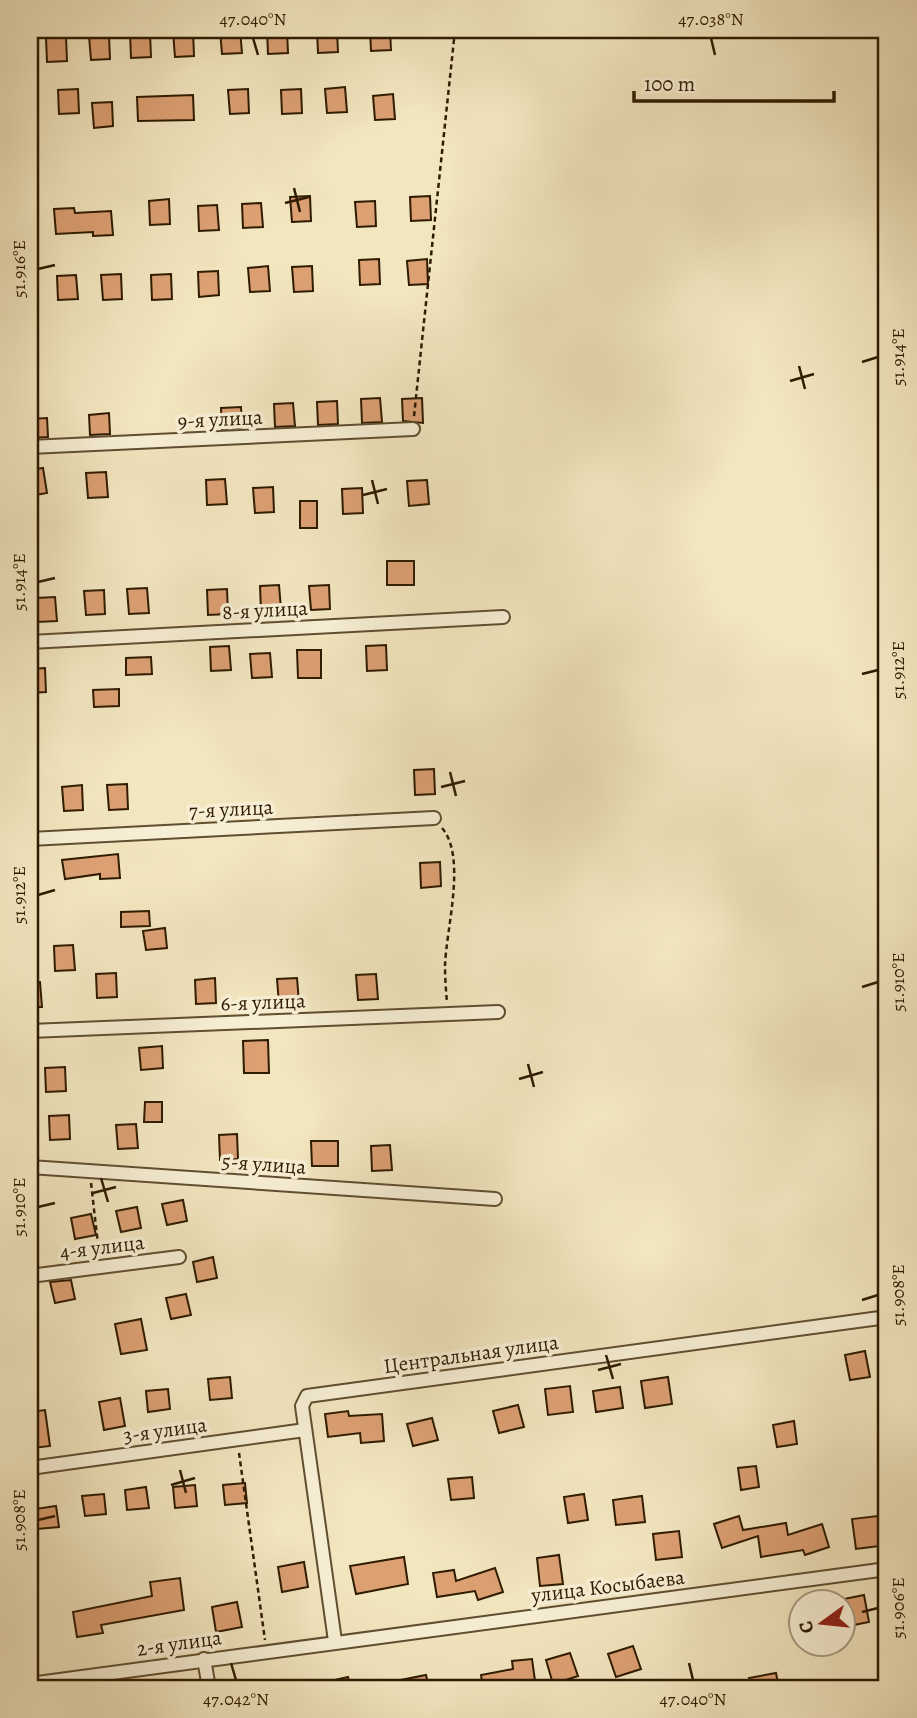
<svg xmlns="http://www.w3.org/2000/svg" width="917" height="1718" viewBox="0 0 917 1718" font-family="Alegreya,serif">
	<rect width="100%" height="100%" fill="#f2e6bf"/>
	<filter id="stains"><feTurbulence type="fractalNoise" baseFrequency=".00286" numOctaves="4"/><feColorMatrix values="0 0 0 0 .2 0 0 0 0 .09 0 0 0 0 .02 0 0 0 .5 -.17"/></filter>
	<radialGradient id="worn" r=".72"><stop offset=".6" stop-color="#630" stop-opacity="0"/><stop offset="1" stop-color="#630" stop-opacity=".3"/></radialGradient>
	<g fill="#dca073" stroke="#2f1b00" stroke-width="2">
		<polygon points="220,30 240,30 242,53 222,54"/>
		<polygon points="267,30 287,30 288,53 268,54"/>
		<polygon points="317,30 337,30 338,52 318,53"/>
		<polygon points="370,30 390,30 391,50 371,51"/>
		<polygon points="193,31 194,56 175,57 173,32"/>
		<polygon points="150,32 151,57 131,58 130,33"/>
		<polygon points="109,35 110,59 91,60 89,36"/>
		<polygon points="66,36 67,61 47,62 46,38"/>
		<polygon points="345,87 347,112 327,113 325,89"/>
		<polygon points="78,89 79,113 59,114 58,90"/>
		<polygon points="248,89 249,113 230,114 228,90"/>
		<polygon points="301,89 302,113 282,114 281,90"/>
		<polygon points="393,94 395,119 375,120 373,96"/>
		<polygon points="193,95 194,120 138,121 137,97"/>
		<polygon points="112,102 113,126 94,128 92,103"/>
		<polygon points="310,196 311,221 292,222 290,197"/>
		<polygon points="430,196 431,220 411,221 410,197"/>
		<polygon points="169,199 170,224 150,225 149,201"/>
		<polygon points="375,201 376,226 357,227 355,202"/>
		<polygon points="261,203 263,227 243,228 242,204"/>
		<polygon points="217,205 219,230 199,231 198,206"/>
		<polygon points="74,208 75,213 111,211 113,235 93,236 93,232 56,234 54,209"/>
		<polygon points="379,259 380,284 360,285 359,260"/>
		<polygon points="427,259 428,284 409,285 407,261"/>
		<polygon points="268,266 270,291 250,292 248,268"/>
		<polygon points="312,266 313,291 294,292 292,267"/>
		<polygon points="218,271 219,295 199,297 198,272"/>
		<polygon points="121,274 122,299 103,300 101,275"/>
		<polygon points="171,274 172,299 152,300 151,275"/>
		<polygon points="76,275 78,299 58,300 57,276"/>
		<polygon points="380,398 382,422 362,423 361,399"/>
		<polygon points="422,398 423,423 403,421 402,399"/>
		<polygon points="337,401 338,424 318,425 317,402"/>
		<polygon points="293,403 295,426 275,427 274,404"/>
		<polygon points="241,407 242,428 222,429 221,408"/>
		<polygon points="109,413 110,434 90,435 89,415"/>
		<polygon points="47,418 48,437 30,438 30,419"/>
		<polygon points="43,468 47,493 30,496 30,470"/>
		<polygon points="106,472 108,497 88,498 86,473"/>
		<polygon points="225,479 227,504 207,505 206,480"/>
		<polygon points="427,480 429,504 409,506 407,481"/>
		<polygon points="273,487 274,512 255,513 253,488"/>
		<polygon points="362,488 363,513 343,514 342,489"/>
		<rect x="300" y="501" width="17" height="27"/>
		<rect x="387" y="561" width="27" height="24"/>
		<polygon points="279,585 281,609 261,611 260,586"/>
		<polygon points="329,585 330,609 311,610 309,586"/>
		<polygon points="147,588 149,613 129,614 127,589"/>
		<polygon points="227,589 228,614 208,615 207,590"/>
		<polygon points="104,590 105,614 86,615 84,591"/>
		<polygon points="55,597 57,621 37,622 36,598"/>
		<polygon points="386,645 387,670 367,671 366,646"/>
		<polygon points="229,646 231,670 211,671 210,647"/>
		<polygon points="297,650 321,650 321,678 298,678"/>
		<polygon points="270,653 272,677 252,678 250,654"/>
		<polygon points="151,657 152,674 126,675 126,658"/>
		<polygon points="45,668 46,692 30,693 30,669"/>
		<polygon points="119,689 119,706 94,707 93,690"/>
		<polygon points="434,769 435,794 415,795 414,770"/>
		<polygon points="127,784 128,809 109,810 107,785"/>
		<polygon points="82,785 83,810 64,811 62,787"/>
		<polygon points="118,854 120,878 100,879 100,874 65,879 62,860"/>
		<polygon points="440,862 441,886 421,888 420,863"/>
		<polygon points="149,911 150,926 121,927 121,912"/>
		<polygon points="165,928 167,948 146,950 143,931"/>
		<polygon points="73,945 75,970 55,971 54,946"/>
		<polygon points="116,973 117,997 97,998 96,974"/>
		<polygon points="376,974 378,999 358,1000 356,975"/>
		<polygon points="215,978 216,1003 196,1004 195,980"/>
		<polygon points="297,978 299,1002 279,1004 277,979"/>
		<polygon points="40,982 42,1007 30,1007 30,983"/>
		<polygon points="268,1040 269,1073 244,1073 243,1041"/>
		<polygon points="162,1046 163,1068 141,1070 139,1048"/>
		<polygon points="65,1067 66,1091 46,1092 45,1068"/>
		<polygon points="145,1102 162,1102 162,1122 144,1122"/>
		<polygon points="69,1115 70,1139 50,1140 49,1116"/>
		<polygon points="136,1124 138,1148 118,1149 116,1125"/>
		<polygon points="237,1134 238,1159 220,1160 219,1135"/>
		<polygon points="311,1141 338,1141 338,1166 312,1166"/>
		<polygon points="390,1145 392,1170 372,1171 371,1146"/>
		<polygon points="183,1200 187,1221 167,1225 162,1204"/>
		<polygon points="137,1207 141,1228 121,1232 116,1211"/>
		<polygon points="91,1214 96,1235 75,1239 71,1218"/>
		<polygon points="213,1257 217,1278 197,1282 193,1262"/>
		<polygon points="71,1280 75,1299 55,1303 50,1282"/>
		<polygon points="186,1294 191,1315 171,1319 166,1298"/>
		<polygon points="141,1319 147,1350 121,1354 115,1324"/>
		<polygon points="865,1351 870,1377 850,1380 845,1355"/>
		<polygon points="230,1377 232,1398 210,1400 208,1379"/>
		<polygon points="668,1377 672,1404 645,1408 641,1381"/>
		<polygon points="570,1386 573,1412 548,1415 545,1389"/>
		<polygon points="620,1387 623,1408 596,1412 593,1391"/>
		<polygon points="168,1389 170,1409 148,1412 146,1391"/>
		<polygon points="120,1398 125,1426 104,1430 99,1402"/>
		<polygon points="518,1405 524,1427 499,1433 493,1411"/>
		<polygon points="45,1410 50,1446 34,1448 30,1412"/>
		<polygon points="348,1411 349,1416 382,1414 384,1441 361,1443 360,1433 328,1437 325,1414"/>
		<polygon points="432,1418 438,1440 413,1446 407,1424"/>
		<polygon points="794,1421 797,1444 777,1447 773,1425"/>
		<polygon points="756,1466 759,1487 741,1490 738,1468"/>
		<polygon points="472,1477 474,1498 451,1500 448,1479"/>
		<polygon points="245,1483 247,1503 225,1505 223,1485"/>
		<polygon points="195,1485 197,1506 175,1508 173,1487"/>
		<polygon points="146,1487 149,1508 127,1510 125,1490"/>
		<polygon points="104,1494 106,1514 85,1516 82,1496"/>
		<polygon points="584,1494 588,1520 568,1523 564,1497"/>
		<polygon points="642,1496 645,1522 616,1525 613,1500"/>
		<polygon points="56,1506 59,1527 37,1529 35,1509"/>
		<polygon points="886,1515 887,1545 856,1549 852,1519"/>
		<polygon points="739,1516 743,1530 786,1523 788,1535 822,1524 829,1547 805,1555 803,1550 761,1557 758,1536 722,1548 714,1524"/>
		<polygon points="679,1531 682,1557 656,1560 653,1534"/>
		<polygon points="559,1555 563,1584 540,1586 537,1558"/>
		<polygon points="404,1557 408,1584 356,1594 350,1566"/>
		<polygon points="304,1562 308,1587 282,1592 278,1567"/>
		<polygon points="495,1568 503,1592 478,1600 475,1591 437,1597 433,1573 454,1570 456,1581"/>
		<polygon points="180,1578 184,1610 101,1625 103,1633 77,1637 73,1612 152,1596 150,1582"/>
		<polygon points="864,1595 869,1622 844,1627 844,1599"/>
		<polygon points="237,1602 242,1627 216,1632 212,1607"/>
		<polygon points="633,1646 641,1669 616,1677 608,1654"/>
		<polygon points="570,1653 578,1676 553,1684 546,1660"/>
		<polygon points="532,1659 536,1688 483,1688 481,1675 513,1669 512,1661"/>
		<polygon points="776,1673 779,1688 751,1688 749,1678"/>
		<polygon points="426,1675 429,1688 385,1688 385,1683"/>
		<polygon points="348,1677 351,1688 317,1688 317,1684"/>
	</g>
	<g fill="none" stroke-linecap="round" stroke-linejoin="round">
		<g stroke="#604e30" stroke-width="16">
			<g id="minor">
				<polyline points="30,447 413,429"/>
				<polyline points="30,642 503,617"/>
				<polyline points="30,839 434,818"/>
				<polyline points="30,1031 498,1012"/>
				<polyline points="30,1167 495,1199"/>
				<polyline points="30,1276 179,1257"/>
				<polyline points="30,1468 305,1430"/>
				<polyline points="335,1641 302,1406 307,1396 887,1317"/>
				<polyline points="204,1659 209,1688"/>
				<polyline points="30,1684 887,1569"/>
			</g>
		</g>
		<g stroke="#2f1b00" stroke-width="2.5" stroke-dasharray="5 3.5" stroke-linecap="butt">
			<polyline points="414,416 455,30"/>
			<path d="M 442,828 C 467,857 446,929 445,966 C 445,978 446,991 447,1003"/>
			<polyline points="91,1183 99,1253"/>
			<polyline points="239,1453 265,1640"/>
		</g>
		<use href="#minor" stroke="#f7efd5" stroke-width="12"/>
	</g>
	<path fill="none" stroke="#2f1b00" stroke-width="2.5" d="M 253,38 L 258,55M 711,38 L 715,55M 294,188 L 300,212M 285,203 L 309,197M 38,269 L 55,265M 862,362 L 878,357M 799,366 L 805,389M 790,381 L 814,374M 372,480 L 378,504M 363,495 L 387,489M 38,582 L 55,578M 862,674 L 878,670M 450,772 L 456,796M 441,787 L 465,781M 38,895 L 55,890M 862,987 L 878,982M 528,1064 L 534,1087M 519,1079 L 543,1072M 101,1178 L 108,1202M 93,1193 L 116,1187M 38,1207 L 55,1203M 862,1300 L 878,1295M 606,1355 L 613,1379M 598,1370 L 621,1364M 180,1470 L 186,1493M 171,1485 L 195,1478M 38,1520 L 55,1516M 862,1612 L 878,1608M 231,1663 L 236,1680M 689,1663 L 693,1680"/>
	<g text-anchor="middle" dominant-baseline="central" stroke-width="7" stroke-linejoin="round" paint-order="stroke">
		<g font-size="21" fill="#2f1b00" stroke="#f7efd5">
			<text transform="translate(220 419) rotate(-3)">9-я улица</text>
			<text transform="translate(265 610) rotate(-3)">8-я улица</text>
			<text transform="translate(231 809) rotate(-3)">7-я улица</text>
			<text transform="translate(263 1002) rotate(-2)">6-я улица</text>
			<text transform="translate(264 1164) rotate(4)">5-я улица</text>
			<text transform="translate(102 1247) rotate(-7)">4-я улица</text>
			<text transform="translate(471 1354) rotate(-8)">Центральная улица</text>
			<text transform="translate(165 1430) rotate(-8)">3-я улица</text>
			<text transform="translate(608 1586) rotate(-7)">улица Косыбаева</text>
			<text transform="translate(179 1643) rotate(-8)">2-я улица</text>
		</g>
	</g>
	<rect width="917" height="1718" fill="none" stroke="#f2e6bf" stroke-width="77"/>
	<g transform="translate(822 1623) rotate(255)"><circle r="33" fill="#f7efd5" stroke="#a79a80" stroke-width="2"/>
	<path d="M0-5L12 26L0 18L-12 26Z" fill="#8f2418"/>
	<text y="-10" font-size="19" font-weight="bold" text-anchor="middle" fill="#2f1b00">С</text>
	</g>
	<path d="M634 91v10h200v-10" fill="none" stroke="#2f1b00" stroke-width="3.5"/>
	<text x="644" y="91" font-size="21" fill="#2f1b00" stroke="#f7efd5" stroke-width="5" paint-order="stroke">100 m</text>
	<rect x="38" y="38" width="840" height="1642" fill="none" stroke="#2f1b00" stroke-width="2.5"/>
	<g font-size="18" text-anchor="middle" fill="#2f1b00">
		<text x="253" y="25">47.040°N</text>
		<text x="711" y="25">47.038°N</text>
		<text transform="translate(19 269) rotate(-90)" y="6">51.916°E</text>
		<text transform="translate(898 357) rotate(-90)" y="6">51.914°E</text>
		<text transform="translate(19 582) rotate(-90)" y="6">51.914°E</text>
		<text transform="translate(898 670) rotate(-90)" y="6">51.912°E</text>
		<text transform="translate(19 895) rotate(-90)" y="6">51.912°E</text>
		<text transform="translate(898 982) rotate(-90)" y="6">51.910°E</text>
		<text transform="translate(19 1207) rotate(-90)" y="6">51.910°E</text>
		<text transform="translate(898 1295) rotate(-90)" y="6">51.908°E</text>
		<text transform="translate(19 1520) rotate(-90)" y="6">51.908°E</text>
		<text transform="translate(898 1608) rotate(-90)" y="6">51.906°E</text>
		<text x="236" y="1705">47.042°N</text>
		<text x="693" y="1705">47.040°N</text>
	</g>
	<rect width="100%" height="100%" filter="url(#stains)"/>
	<rect width="100%" height="100%" fill="url(#worn)"/>
</svg>
